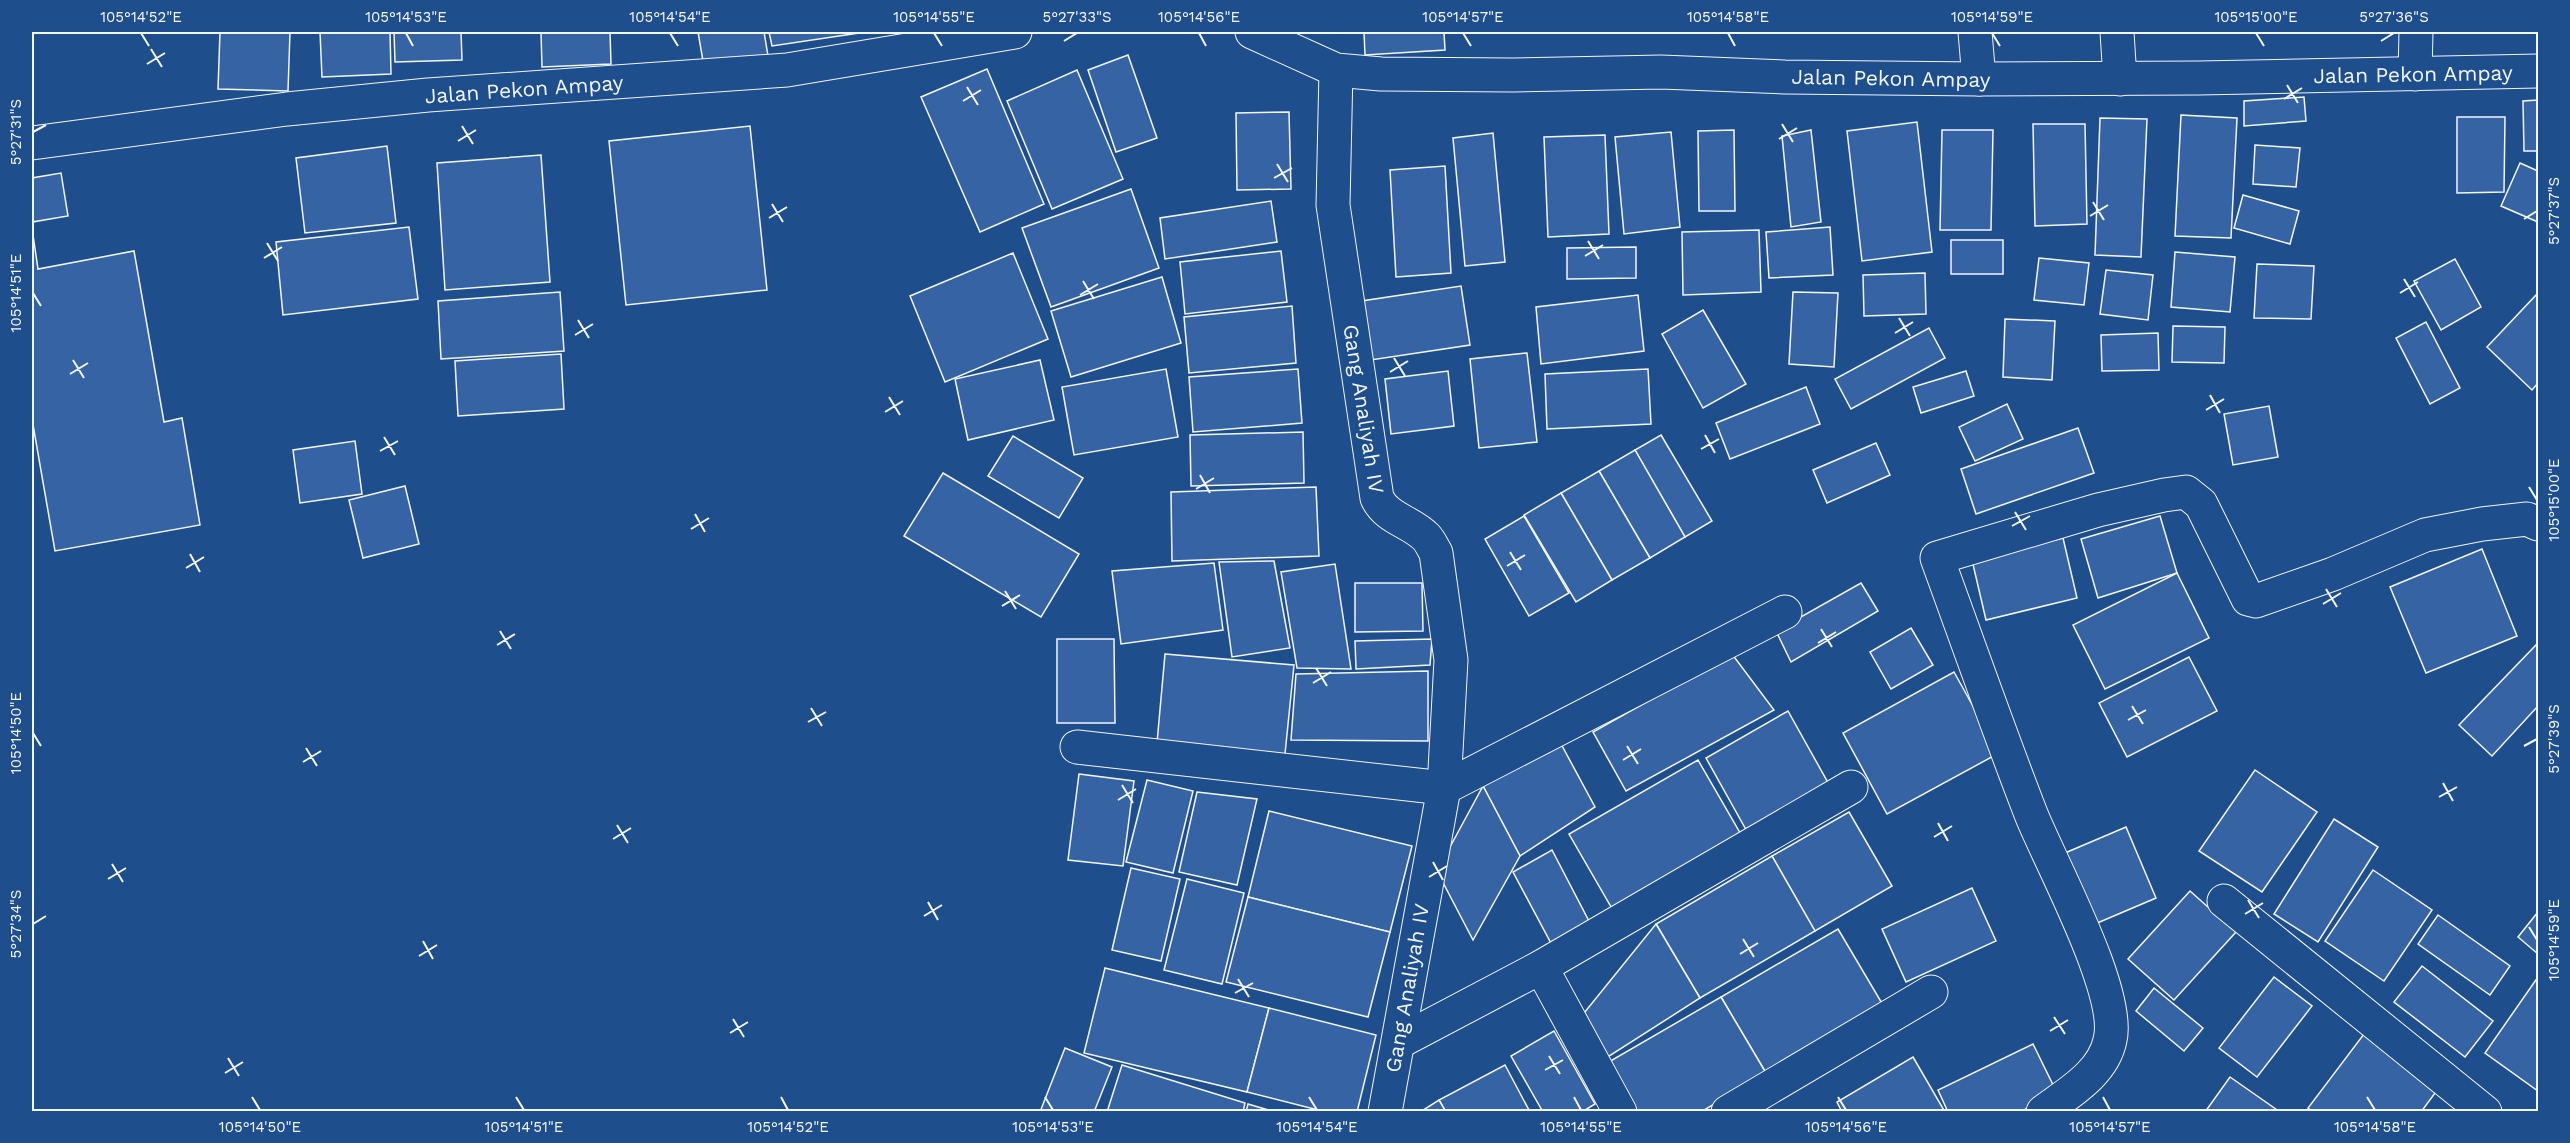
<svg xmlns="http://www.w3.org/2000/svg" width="2570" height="1143" viewBox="0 0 2570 1143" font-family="'Work Sans',sans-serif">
	<rect width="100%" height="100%" fill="#1f4e8c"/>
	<g fill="#3563a3" stroke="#f2f6ff" stroke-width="1.5">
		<polygon points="220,32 290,32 288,91 218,89"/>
		<polygon points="320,32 390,32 391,74 322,77"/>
		<polygon points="394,32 461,32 462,60 395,62"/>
		<polygon points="541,32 610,32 611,64 542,67"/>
		<polygon points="698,32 764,32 769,62 705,73"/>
		<polygon points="769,32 866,32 772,46"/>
		<polygon points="1364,32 1444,32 1445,50 1365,55"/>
		<polygon points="1128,55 1157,138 1116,152 1088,70"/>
		<polygon points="987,69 1044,204 980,232 921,97"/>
		<polygon points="1077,70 1123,179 1052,209 1007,101"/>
		<polygon points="2304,97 2306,121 2244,126 2244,101"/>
		<polygon points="2538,100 2538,151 2524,151 2523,101"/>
		<polygon points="1289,112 1291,189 1237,190 1236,113"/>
		<polygon points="2181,115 2237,118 2231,238 2175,236"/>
		<polygon points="2457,117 2505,117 2504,192 2457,193"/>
		<polygon points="2100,118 2147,119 2141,257 2095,255"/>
		<polygon points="1917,122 1932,252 1862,261 1847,131"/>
		<polygon points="2033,124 2085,124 2087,224 2035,226"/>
		<polygon points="750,126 767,290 626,305 609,141"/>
		<polygon points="1734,130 1735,211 1699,211 1698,131"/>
		<polygon points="1811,130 1821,222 1791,227 1782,136"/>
		<polygon points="1942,130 1993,130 1991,230 1940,230"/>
		<polygon points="1671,132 1680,227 1624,234 1615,137"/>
		<polygon points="1493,133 1505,262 1465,266 1453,138"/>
		<polygon points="1605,135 1609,234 1548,237 1544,137"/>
		<polygon points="2255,145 2300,148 2296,187 2253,184"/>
		<polygon points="387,146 396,223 305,233 296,158"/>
		<polygon points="541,155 550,282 445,290 437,163"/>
		<polygon points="2520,163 2538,171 2538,222 2501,206"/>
		<polygon points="1445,166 1451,273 1396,277 1390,170"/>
		<polygon points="61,173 68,216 32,222 32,178"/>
		<polygon points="1131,189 1159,268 1051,307 1022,228"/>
		<polygon points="2243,195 2299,211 2290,244 2234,228"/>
		<polygon points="1271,201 1277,242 1165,259 1160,218"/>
		<polygon points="409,227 418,299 283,315 276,242"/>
		<polygon points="1830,227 1833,275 1769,278 1766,232"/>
		<polygon points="32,228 38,269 134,251 164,422 182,418 200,525 55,551 32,419"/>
		<polygon points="1759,230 1761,292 1683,295 1682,232"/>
		<rect x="1951" y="240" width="52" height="34"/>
		<polygon points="1636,247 1636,278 1567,279 1567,248"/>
		<polygon points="1281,251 1287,302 1185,314 1180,262"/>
		<polygon points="2175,252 2235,257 2230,312 2171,307"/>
		<polygon points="1013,253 1048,339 945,382 910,296"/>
		<polygon points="2039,258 2089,263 2084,305 2034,300"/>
		<polygon points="2455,259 2481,307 2441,330 2414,281"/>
		<polygon points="2257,264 2314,266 2311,319 2254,318"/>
		<polygon points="2106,270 2153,275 2148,320 2100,314"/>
		<polygon points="1925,273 1926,314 1864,316 1863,275"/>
		<polygon points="1162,277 1181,343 1071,377 1051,311"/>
		<polygon points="1461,286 1470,345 1364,361 1355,302"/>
		<polygon points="560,292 564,351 441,359 438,301"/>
		<polygon points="1793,292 1838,293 1834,367 1789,364"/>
		<polygon points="2538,293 2538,383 2532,390 2487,347"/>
		<polygon points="1638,295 1644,351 1541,364 1536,307"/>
		<polygon points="1292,306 1296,363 1189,373 1184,317"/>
		<polygon points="1703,310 1746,384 1703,408 1662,334"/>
		<polygon points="2005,319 2055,321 2052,380 2003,377"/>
		<polygon points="2426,322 2460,388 2430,404 2396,338"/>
		<polygon points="2173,326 2225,327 2224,363 2172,362"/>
		<polygon points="1929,328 1945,358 1851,409 1835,379"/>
		<polygon points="2158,333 2159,370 2102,371 2101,335"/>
		<polygon points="1527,353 1537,442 1479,448 1470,359"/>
		<polygon points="561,354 564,409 458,416 455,361"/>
		<polygon points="1040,360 1054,420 968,440 955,379"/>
		<polygon points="1166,369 1178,437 1074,455 1062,387"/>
		<polygon points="1298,369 1302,423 1193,432 1189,377"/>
		<polygon points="1648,369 1651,424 1547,429 1545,374"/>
		<polygon points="1448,371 1454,426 1391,434 1385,379"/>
		<polygon points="1966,371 1974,396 1921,413 1913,387"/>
		<polygon points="1806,387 1820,424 1730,459 1716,423"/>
		<polygon points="2007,404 2023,439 1975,461 1959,427"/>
		<polygon points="2269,406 2278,457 2233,465 2224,414"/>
		<polygon points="2078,428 2094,473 1976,514 1961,469"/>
		<polygon points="1303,432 1304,483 1191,486 1190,435"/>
		<polygon points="1661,435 1712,521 1685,537 1635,450"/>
		<polygon points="1013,436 1083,478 1059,518 988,476"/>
		<polygon points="355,441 362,494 300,503 293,450"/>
		<polygon points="1876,443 1890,475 1827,503 1813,470"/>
		<polygon points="1635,450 1685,537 1650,558 1599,471"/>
		<polygon points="1599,471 1650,558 1612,580 1561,493"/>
		<polygon points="943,473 1079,554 1041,617 904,536"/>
		<polygon points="405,486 419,544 363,558 349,500"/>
		<polygon points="1316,487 1319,556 1172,561 1171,492"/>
		<polygon points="1561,493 1612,580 1576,602 1524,515"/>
		<polygon points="1524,516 1569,593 1529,616 1485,539"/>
		<polygon points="2160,516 2177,573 2098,598 2081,539"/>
		<polygon points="2063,538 2077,598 1986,620 1972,560"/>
		<polygon points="2482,549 2517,636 2426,673 2390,587"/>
		<polygon points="1274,561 1290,648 1232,657 1219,562"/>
		<polygon points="1214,563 1223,630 1121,644 1112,571"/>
		<polygon points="1335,564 1351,669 1297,668 1281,572"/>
		<polygon points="2177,573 2209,638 2105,689 2073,625"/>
		<polygon points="1355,583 1422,583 1423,631 1355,632"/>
		<polygon points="1861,583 1878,611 1791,662 1776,631"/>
		<polygon points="1911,628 1933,665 1891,689 1870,652"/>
		<polygon points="1057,639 1114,639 1115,723 1057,723"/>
		<polygon points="1432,639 1430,665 1356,669 1355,641"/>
		<polygon points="2536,645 2538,648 2538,706 2492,756 2459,725"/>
		<polygon points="1165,654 1294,665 1285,754 1157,743"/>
		<polygon points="1732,654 1774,710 1626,791 1593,732"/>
		<polygon points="2189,657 2217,711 2127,757 2099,703"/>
		<polygon points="1428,671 1428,741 1291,740 1296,674"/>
		<polygon points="1954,672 1999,753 1887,814 1843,733"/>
		<polygon points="1788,711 1831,788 1749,835 1706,758"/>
		<polygon points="1560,742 1595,807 1520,856 1483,786"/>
		<polygon points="1698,760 1743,838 1614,912 1569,834"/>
		<polygon points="2255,770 2317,812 2262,892 2199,851"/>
		<polygon points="1079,774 1134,781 1123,866 1068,860"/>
		<polygon points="1147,780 1193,791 1173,873 1126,862"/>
		<polygon points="1483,786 1520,856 1473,940 1437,871"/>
		<polygon points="1197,792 1257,799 1237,885 1179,872"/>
		<polygon points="1269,811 1412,846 1390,932 1248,897"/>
		<polygon points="1849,812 1892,886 1815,931 1772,856"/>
		<polygon points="2334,819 2378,847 2318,942 2274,914"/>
		<polygon points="2126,827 2156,898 2095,924 2065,853"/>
		<polygon points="1552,850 1591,925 1552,945 1513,872"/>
		<polygon points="1772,856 1815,931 1700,998 1656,924"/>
		<polygon points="1131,868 1180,879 1161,961 1112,950"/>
		<polygon points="2373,870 2432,910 2384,981 2325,941"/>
		<polygon points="1187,879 1244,893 1222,984 1164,970"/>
		<polygon points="1972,888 1996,941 1906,982 1882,929"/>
		<polygon points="2190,891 2236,932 2174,1000 2128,959"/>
		<polygon points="1248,897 1390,932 1368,1017 1226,982"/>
		<polygon points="2538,912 2538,954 2518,937"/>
		<polygon points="2438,915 2510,966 2490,995 2418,944"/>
		<polygon points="1656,924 1700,998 1603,1060 1576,1023"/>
		<polygon points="1838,929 1883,1005 1766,1073 1721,997"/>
		<polygon points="2422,966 2493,1021 2465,1057 2394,1002"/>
		<polygon points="1105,968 1269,1008 1247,1092 1084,1053"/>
		<polygon points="2274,977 2312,1006 2257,1077 2219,1048"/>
		<polygon points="2538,977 2538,1091 2485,1053"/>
		<polygon points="2154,988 2203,1028 2184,1051 2136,1011"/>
		<polygon points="1721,997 1766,1073 1701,1112 1635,1112 1607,1063"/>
		<polygon points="1269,1008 1376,1035 1357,1112 1326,1112 1247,1092"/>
		<polygon points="2367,1030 2441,1085 2421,1112 2313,1112 2308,1108"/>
		<polygon points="1554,1031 1595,1104 1582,1112 1543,1112 1511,1056"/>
		<polygon points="2033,1044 2057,1093 2020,1112 1948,1112 1938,1090"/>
		<polygon points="1065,1048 1112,1067 1094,1112 1040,1112"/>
		<polygon points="1913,1057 1945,1112 1842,1112 1837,1102"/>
		<polygon points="1122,1065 1245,1103 1243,1112 1107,1112"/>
		<polygon points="1505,1065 1530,1112 1446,1112 1439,1100"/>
		<polygon points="2230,1077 2280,1112 2205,1112"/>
		<polygon points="1439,1100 1446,1112 1420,1112"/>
		<polygon points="1248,1104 1275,1112 1246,1112"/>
	</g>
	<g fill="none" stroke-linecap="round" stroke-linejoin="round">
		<g stroke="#f2f6ff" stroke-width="35">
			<g id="street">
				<polyline points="1252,32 1336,70 1381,74 1513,75 1661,72 1785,77 1979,79 2199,78 2538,71"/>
				<polyline points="1975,32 1979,79"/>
				<polyline points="2117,32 2120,79"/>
				<path d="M 1336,70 L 1333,205 L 1377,498 C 1387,519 1410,521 1426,537 C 1430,541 1433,548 1436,553 L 1451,660 L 1444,788 L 1385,1112"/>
				<polyline points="2415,74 2416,32"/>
				<polyline points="32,143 287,109 428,95 787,70 1015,32"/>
				<polyline points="1077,747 1444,788 1785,612"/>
				<polyline points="2224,901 2485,1112"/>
				<polyline points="1541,967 1620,1112"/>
				<polyline points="1399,1042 1541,967 1851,787"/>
				<polyline points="1728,1112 1931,992"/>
				<path d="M 2043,1112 C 2068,1093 2103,1074 2110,1040 C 2122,993 2051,864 2031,814 C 1998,729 1968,643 1937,558 L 2098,510 L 2164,495 L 2186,492 L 2201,504 L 2248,599 L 2256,601 L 2333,574 L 2425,535 L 2482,524 L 2527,519 L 2538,524"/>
			</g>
		</g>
		<use href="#street" stroke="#1f4e8c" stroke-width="33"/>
	</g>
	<path fill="none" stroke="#f2f6ff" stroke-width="2" d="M 141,33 L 149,46M 406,33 L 413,46M 670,33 L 678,46M 934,33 L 942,46M 1199,33 L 1206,46M 1463,33 L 1471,46M 1728,33 L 1735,46M 1992,33 L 2000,46M 2256,33 L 2264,46M 1064,41 L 1077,33M 2381,41 L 2394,33M 151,49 L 162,67M 147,64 L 165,53M 2287,85 L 2298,103M 967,87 L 978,105M 2284,99 L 2302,88M 963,101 L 981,90M 1782,124 L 1793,142M 462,126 L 473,144M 33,132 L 46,125M 1779,139 L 1797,128M 458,141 L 476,130M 1277,164 L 1288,182M 1274,178 L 1292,168M 2093,202 L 2104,220M 772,204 L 783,222M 2090,216 L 2108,205M 769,218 L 787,207M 2524,219 L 2537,211M 1588,241 L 1599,259M 267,243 L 278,261M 1585,256 L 1603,245M 264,258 L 282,247M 2404,279 L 2415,297M 1083,281 L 1094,299M 33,293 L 41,306M 2400,293 L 2418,282M 1080,295 L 1098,284M 1899,318 L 1910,336M 578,320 L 589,338M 1895,333 L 1913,322M 575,335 L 593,324M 1394,358 L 1405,376M 73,360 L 84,378M 1390,372 L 1408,361M 70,374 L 88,363M 2210,395 L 2220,413M 889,397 L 900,415M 2206,410 L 2224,399M 885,412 L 903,401M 1705,435 L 1715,453M 384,437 L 395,455M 1701,449 L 1719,439M 380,451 L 398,441M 1200,475 L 1210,493M 2529,487 L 2537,500M 1196,489 L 1214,478M 2015,512 L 2026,530M 695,514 L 705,532M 2012,526 L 2030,516M 691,529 L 709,518M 1510,552 L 1521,570M 190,554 L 200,572M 1507,566 L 1525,555M 186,568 L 204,557M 2326,589 L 2337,607M 1005,591 L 1016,609M 2323,604 L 2341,593M 1002,606 L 1020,595M 1821,629 L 1832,647M 500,631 L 511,649M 1818,643 L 1836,632M 497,645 L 515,634M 1316,668 L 1327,686M 1313,683 L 1331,672M 2132,706 L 2143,724M 811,708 L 822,726M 2128,720 L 2146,710M 808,722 L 826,712M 33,733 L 41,746M 1627,746 L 1638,764M 2524,746 L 2537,739M 306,748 L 317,766M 1623,760 L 1641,749M 303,762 L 321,751M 2443,783 L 2453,801M 1122,785 L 1133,803M 2439,797 L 2457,787M 1118,800 L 1136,789M 1938,823 L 1948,841M 617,825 L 628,843M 1934,837 L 1952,826M 613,839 L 631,828M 1433,862 L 1443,880M 112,864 L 123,882M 1429,877 L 1447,866M 108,879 L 126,868M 2248,900 L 2259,918M 928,902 L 938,920M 2245,914 L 2263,903M 924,916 L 942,905M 33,924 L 46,916M 2529,927 L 2537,940M 1743,939 L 1754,957M 423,941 L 433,959M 1740,954 L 1758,943M 419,956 L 437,945M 1238,979 L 1249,997M 1235,993 L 1253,983M 2054,1017 L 2065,1034M 733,1019 L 744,1037M 2050,1031 L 2068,1020M 730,1033 L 748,1022M 1549,1056 L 1560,1074M 228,1058 L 239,1076M 1545,1070 L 1563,1060M 225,1073 L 243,1062M 252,1097 L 260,1110M 516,1097 L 524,1110M 781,1097 L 788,1110M 1045,1097 L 1053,1110M 1309,1097 L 1317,1110M 1574,1097 L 1581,1110M 1838,1097 L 1846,1110M 2103,1097 L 2110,1110M 2367,1097 L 2375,1110"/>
	<g text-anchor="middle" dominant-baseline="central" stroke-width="4.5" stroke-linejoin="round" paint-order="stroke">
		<g font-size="21" fill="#f2f6ff" stroke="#1f4e8c">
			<text transform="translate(2413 74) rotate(-1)">Jalan Pekon Ampay</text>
			<text transform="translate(1891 78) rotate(1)">Jalan Pekon Ampay</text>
			<text transform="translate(524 89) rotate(-4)">Jalan Pekon Ampay</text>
			<text transform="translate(1364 409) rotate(81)">Gang Analiyah IV</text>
			<text transform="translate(1407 988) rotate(-80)">Gang Analiyah IV</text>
		</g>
	</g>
	<rect width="2570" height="1143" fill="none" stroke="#1f4e8c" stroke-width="66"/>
	<rect x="33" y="33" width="2504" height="1077" fill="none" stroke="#f2f6ff" stroke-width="2"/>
	<g font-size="15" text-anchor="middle" fill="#f2f6ff">
		<text x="141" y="22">105°14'52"E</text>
		<text x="406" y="22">105°14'53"E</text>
		<text x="670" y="22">105°14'54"E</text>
		<text x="934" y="22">105°14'55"E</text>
		<text x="1077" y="22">5°27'33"S</text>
		<text x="1199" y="22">105°14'56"E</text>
		<text x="1463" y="22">105°14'57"E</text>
		<text x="1728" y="22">105°14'58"E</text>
		<text x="1992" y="22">105°14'59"E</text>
		<text x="2256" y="22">105°15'00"E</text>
		<text x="2394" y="22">5°27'36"S</text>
		<text transform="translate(16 132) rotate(-90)" y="5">5°27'31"S</text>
		<text transform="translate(2554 211) rotate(-90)" y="5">5°27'37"S</text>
		<text transform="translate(16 293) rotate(-90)" y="5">105°14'51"E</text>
		<text transform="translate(2554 500) rotate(-90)" y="5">105°15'00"E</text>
		<text transform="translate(16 733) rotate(-90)" y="5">105°14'50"E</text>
		<text transform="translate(2554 739) rotate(-90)" y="5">5°27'39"S</text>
		<text transform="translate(16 924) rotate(-90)" y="5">5°27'34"S</text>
		<text transform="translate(2554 940) rotate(-90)" y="5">105°14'59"E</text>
		<text x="260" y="1132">105°14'50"E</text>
		<text x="524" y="1132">105°14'51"E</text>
		<text x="788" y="1132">105°14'52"E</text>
		<text x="1053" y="1132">105°14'53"E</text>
		<text x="1317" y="1132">105°14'54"E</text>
		<text x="1581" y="1132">105°14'55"E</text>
		<text x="1846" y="1132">105°14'56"E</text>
		<text x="2110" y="1132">105°14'57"E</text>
		<text x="2375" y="1132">105°14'58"E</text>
	</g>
</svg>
